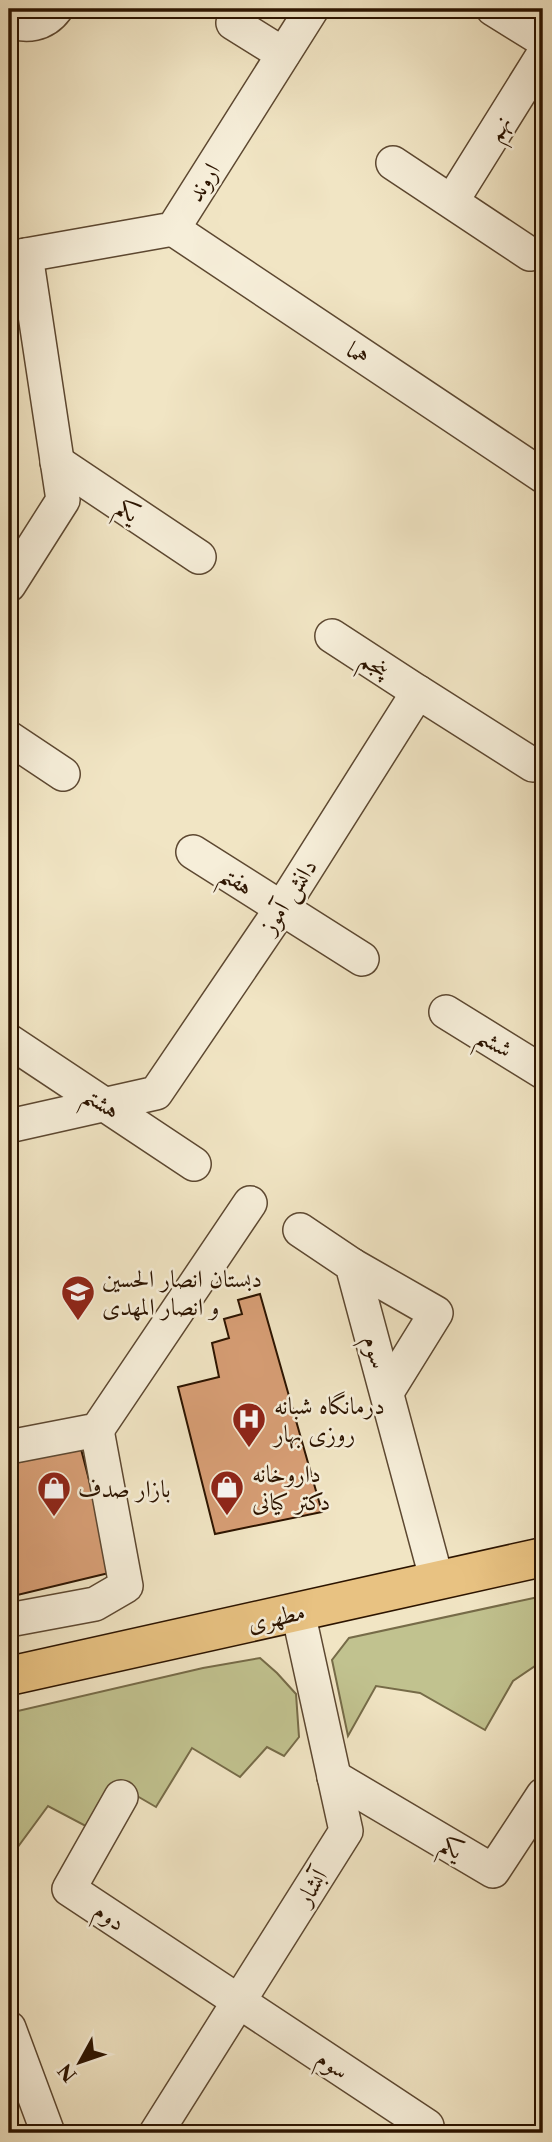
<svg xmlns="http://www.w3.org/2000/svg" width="552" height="2142" viewBox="0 0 552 2142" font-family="'Libre Caslon Text',Amiri,serif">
	<rect width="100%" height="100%" fill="#f1e5c4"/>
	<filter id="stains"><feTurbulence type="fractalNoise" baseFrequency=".00286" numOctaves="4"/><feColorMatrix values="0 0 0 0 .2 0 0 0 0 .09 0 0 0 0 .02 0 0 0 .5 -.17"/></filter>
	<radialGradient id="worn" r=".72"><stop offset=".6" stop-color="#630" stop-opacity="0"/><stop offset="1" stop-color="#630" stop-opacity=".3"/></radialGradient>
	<g fill="#c1c28f" stroke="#766b48" stroke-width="2">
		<polygon points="543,1596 543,1663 541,1662 513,1681 485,1730 420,1693 376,1686 348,1736 332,1660 349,1638"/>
		<polygon points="260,1658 277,1673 296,1694 299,1737 284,1756 267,1747 240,1777 192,1748 156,1807 125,1789 97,1832 48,1806 9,1859 9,1713 203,1668"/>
	</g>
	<g fill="#d79e75" stroke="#2c1400" stroke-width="2">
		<polygon points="260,1294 322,1512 215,1534 178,1387 219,1377 212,1343 229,1338 224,1319 242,1314 238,1300"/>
		<polygon points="81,1449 113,1572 9,1597 9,1464"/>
	</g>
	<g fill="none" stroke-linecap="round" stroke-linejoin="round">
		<g stroke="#5d4831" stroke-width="36">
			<g id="minor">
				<polyline points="493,9 543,40"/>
				<path d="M 9,19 C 25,29 45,24 56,9"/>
				<polyline points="233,23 283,54"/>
				<polyline points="393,163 530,254"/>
				<polyline points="452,201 543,55"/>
				<polyline points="173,229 543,476"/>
				<polyline points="9,258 173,229 312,9"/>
				<polyline points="57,462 199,557"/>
				<polyline points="9,585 63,500 26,255"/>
				<polyline points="332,636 418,692"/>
				<polyline points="9,738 63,774"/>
				<polyline points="193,852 362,959"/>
				<polyline points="446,1012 543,1072"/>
				<polyline points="9,1041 194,1164"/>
				<polyline points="9,1126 156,1093 281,909 418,692 533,765 543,762"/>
				<polyline points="300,1230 352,1265 437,1581"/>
				<polyline points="352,1265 436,1313 387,1392"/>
				<polyline points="9,1447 97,1430 250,1203"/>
				<polyline points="9,1620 95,1604 126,1586 97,1430"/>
				<polyline points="334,1777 493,1871 543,1795"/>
				<polyline points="121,1797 69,1889 427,2126"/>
				<polyline points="9,2028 48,2133"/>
				<polyline points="156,2133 346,1831 298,1612"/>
			</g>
		</g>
		<g stroke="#2c1400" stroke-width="41">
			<polyline id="major" points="9,1676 543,1557"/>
		</g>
		<use href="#minor" stroke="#f6eed9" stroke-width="33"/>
		<use href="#major" stroke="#e8c282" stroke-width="38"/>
	</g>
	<defs>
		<g id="school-pin" transform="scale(1.75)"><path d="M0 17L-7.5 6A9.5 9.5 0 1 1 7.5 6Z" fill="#8f2418" stroke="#f6eed9"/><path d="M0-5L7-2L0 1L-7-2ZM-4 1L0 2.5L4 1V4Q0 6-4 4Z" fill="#fff"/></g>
		<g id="hospital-pin" transform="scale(1.75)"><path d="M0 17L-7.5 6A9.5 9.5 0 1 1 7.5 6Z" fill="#8f2418" stroke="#f6eed9"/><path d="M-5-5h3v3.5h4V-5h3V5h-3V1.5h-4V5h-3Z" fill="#fff"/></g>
		<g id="shop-pin" transform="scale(1.75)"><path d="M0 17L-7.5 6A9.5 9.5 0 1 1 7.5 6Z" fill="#8f2418" stroke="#f6eed9"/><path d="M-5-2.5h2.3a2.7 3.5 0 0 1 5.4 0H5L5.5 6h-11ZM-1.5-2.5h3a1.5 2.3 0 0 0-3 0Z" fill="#fff"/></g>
	</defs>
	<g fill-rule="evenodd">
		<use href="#school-pin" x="78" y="1292"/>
		<use href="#hospital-pin" x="249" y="1419"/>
		<use href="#shop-pin" x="227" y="1487"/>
		<use href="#shop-pin" x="54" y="1488"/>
	</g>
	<g text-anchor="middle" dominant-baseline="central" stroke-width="5" stroke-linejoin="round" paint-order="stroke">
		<g font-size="24" fill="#2c1400" stroke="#f6eed9">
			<text transform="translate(498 128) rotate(-58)">نهم</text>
			<text transform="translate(203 182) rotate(-58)">اروند</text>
			<text transform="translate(358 353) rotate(34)">هما</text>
			<text transform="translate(128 510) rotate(34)">یکم</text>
			<text transform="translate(375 664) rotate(33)">پنجم</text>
			<text transform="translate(237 880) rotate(33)">هفتم</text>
			<text transform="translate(288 896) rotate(-57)">دانش آموز</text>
			<text transform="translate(495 1042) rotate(31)">ششم</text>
			<text transform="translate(102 1102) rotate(33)">هشتم</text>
			<text transform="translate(376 1352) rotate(74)">سوم</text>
			<text transform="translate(276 1617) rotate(-13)">مطهری</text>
			<text transform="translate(452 1847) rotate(30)">یکم</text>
			<text transform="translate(311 1887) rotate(-58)">آبشار</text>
			<text transform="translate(110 1916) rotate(34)">دوم</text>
			<text transform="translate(333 2064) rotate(34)">سوم</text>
		</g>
		<g font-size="24" fill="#2c1400" stroke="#f6eed9" text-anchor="start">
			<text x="102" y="1278">دبستان انصار الحسین<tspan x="102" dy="28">و انصار المهدی</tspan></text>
			<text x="274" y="1405">درمانگاه شبانه<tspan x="274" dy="28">روزی بهار</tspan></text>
			<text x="252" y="1473">داروخانه<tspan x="252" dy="28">دکتر کیانی</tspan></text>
			<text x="78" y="1488">بازار صدف</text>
		</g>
	</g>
	<rect width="552" height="2142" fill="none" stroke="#f1e5c4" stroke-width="35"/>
	<rect x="10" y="10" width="531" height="2121" fill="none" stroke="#2c1400" stroke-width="3.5"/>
	<rect x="18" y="18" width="517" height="2107" fill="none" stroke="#2c1400" stroke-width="2"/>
	<g transform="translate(80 2062) rotate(230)" stroke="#f6eed9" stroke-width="5" paint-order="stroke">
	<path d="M0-5L12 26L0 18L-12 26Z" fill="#2c1400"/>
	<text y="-10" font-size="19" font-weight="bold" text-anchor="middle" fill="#2c1400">N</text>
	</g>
	<rect width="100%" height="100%" filter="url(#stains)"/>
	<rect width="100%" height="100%" fill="url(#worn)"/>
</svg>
